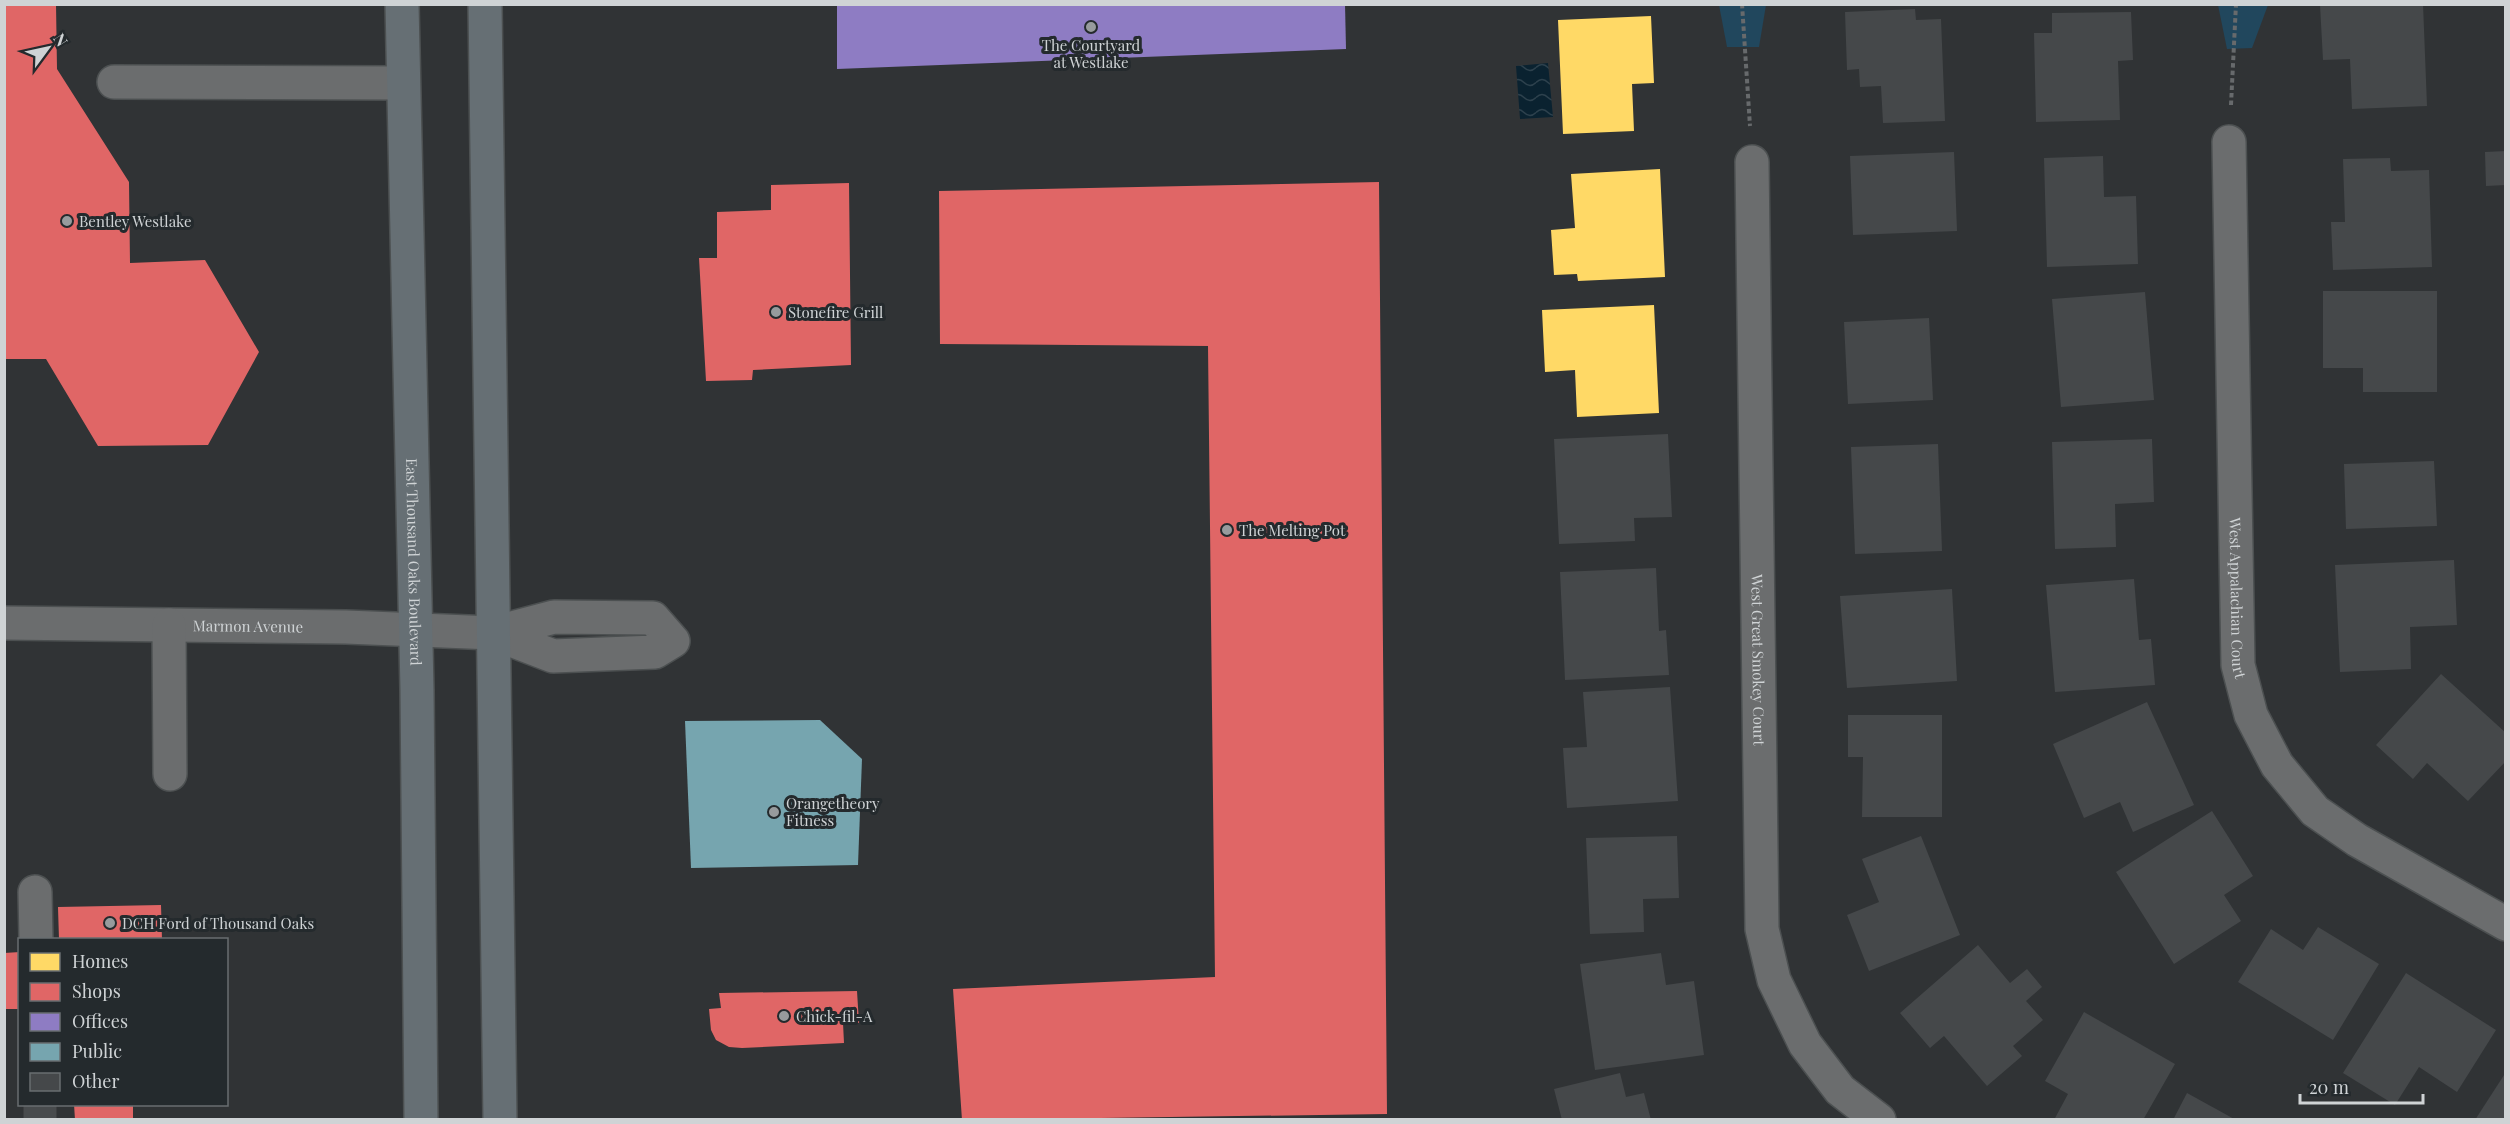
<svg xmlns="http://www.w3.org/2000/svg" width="2510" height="1124" viewBox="0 0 2510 1124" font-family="'Playfair Display',serif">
	<defs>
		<pattern id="water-waves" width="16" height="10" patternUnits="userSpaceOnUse" patternTransform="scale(1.5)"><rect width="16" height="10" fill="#0a2230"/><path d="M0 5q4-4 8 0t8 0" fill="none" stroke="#2d414d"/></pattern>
	</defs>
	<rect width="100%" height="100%" fill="#303335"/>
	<g fill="#21475d">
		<polygon points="1719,5 1766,5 1759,47 1727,47"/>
		<polygon points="2218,5 2268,5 2252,48 2227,49"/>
	</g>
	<polygon fill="url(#water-waves)" points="1548,63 1553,117 1520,119 1516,66"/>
	<g fill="#ffd966">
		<polygon points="1651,16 1654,83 1632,84 1634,131 1563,134 1558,20"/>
		<polygon points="1660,169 1665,277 1578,281 1577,274 1554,275 1551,230 1575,228 1571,174"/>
		<polygon points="1654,305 1659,413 1577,417 1575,370 1545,372 1542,310"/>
	</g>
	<g fill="#e06666">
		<polygon points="4,4 56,4 57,69 129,182 130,263 205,260 259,352 208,445 98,446 46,359 4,359"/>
		<polygon points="1379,182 1387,1114 962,1120 953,989 1215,977 1208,346 940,344 939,191"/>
		<polygon points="849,183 851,365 753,370 752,380 706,381 699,258 717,258 717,212 771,210 771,185"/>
		<polygon points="161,905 162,940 59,940 58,907"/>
		<polygon points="20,952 20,1009 4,1009 4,953"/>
		<polygon points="857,991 859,1023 843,1023 844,1043 742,1048 729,1047 716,1040 711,1030 709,1009 721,1008 719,993"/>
		<polygon points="74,1104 133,1104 133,1120 75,1120"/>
	</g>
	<polygon fill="#8e7cc3" points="837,4 1345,4 1346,49 837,69"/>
	<polygon fill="#76a5af" points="820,720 862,759 858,865 691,868 685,721"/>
	<g fill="#45484a">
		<polygon points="2423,4 2427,106 2352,109 2350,59 2323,60 2320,5"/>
		<polygon points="1915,9 1916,20 1941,19 1945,121 1883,123 1881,86 1860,87 1859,69 1847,70 1845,12"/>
		<polygon points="2131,12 2133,60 2118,61 2120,120 2036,122 2034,33 2052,33 2052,13"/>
		<polygon points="2506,151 2506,185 2486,186 2485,152"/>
		<polygon points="1954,152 1957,231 1853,235 1850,156"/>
		<polygon points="2103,156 2104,197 2136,196 2138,264 2047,267 2044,158"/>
		<polygon points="2390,158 2391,171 2429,170 2432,267 2333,270 2331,222 2345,222 2343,159"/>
		<polygon points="2323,291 2437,291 2437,392 2363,392 2363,368 2323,368"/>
		<polygon points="2145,292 2154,400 2061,407 2052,299"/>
		<polygon points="1929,318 1933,400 1848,404 1844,322"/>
		<polygon points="1668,434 1672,517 1634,518 1635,541 1559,544 1554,439"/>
		<polygon points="2152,439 2154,502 2115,504 2116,547 2055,549 2052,442"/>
		<polygon points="1938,444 1942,551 1855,554 1851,447"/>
		<polygon points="2434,461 2437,526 2346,529 2344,464"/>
		<polygon points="2454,560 2457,625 2410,627 2411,669 2340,672 2335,565"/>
		<polygon points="1656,568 1659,631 1666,630 1669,675 1565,680 1560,572"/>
		<polygon points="2134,579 2139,640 2151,639 2155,685 2055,692 2046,585"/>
		<polygon points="1952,589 1957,681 1847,688 1840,596"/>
		<polygon points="2441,674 2506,733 2506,761 2468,801 2427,763 2413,779 2376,745"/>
		<polygon points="1670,687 1678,801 1567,808 1563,748 1587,747 1583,692"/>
		<polygon points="2147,702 2194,805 2133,832 2120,802 2084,818 2053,744"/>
		<polygon points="1848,715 1942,715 1942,817 1862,817 1863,757 1848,757"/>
		<polygon points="2212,811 2253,876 2224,895 2241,921 2174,964 2116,872"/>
		<polygon points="1677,836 1679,898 1643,899 1644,932 1590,934 1586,838"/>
		<polygon points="1921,836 1960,935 1869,971 1847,915 1879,902 1862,859"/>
		<polygon points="2318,927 2379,964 2333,1040 2238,982 2271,929 2303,950"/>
		<polygon points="1978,945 2010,983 2027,969 2042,987 2026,1001 2043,1020 2013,1046 2022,1056 1987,1086 1944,1036 1930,1048 1900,1013"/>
		<polygon points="1661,953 1666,985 1694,981 1704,1055 1595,1070 1580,964"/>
		<polygon points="2406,973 2496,1030 2457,1092 2419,1067 2395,1105 2343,1073"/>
		<polygon points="2084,1012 2175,1064 2143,1120 2054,1120 2068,1094 2045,1081"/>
		<polygon points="2506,1072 2506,1120 2475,1120"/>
		<polygon points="1620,1073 1626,1097 1644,1093 1651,1120 1562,1120 1554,1089"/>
		<polygon points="2187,1093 2236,1120 2173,1120"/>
	</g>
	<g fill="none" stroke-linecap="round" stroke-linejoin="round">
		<polyline stroke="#484b4d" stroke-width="33" stroke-dasharray="33 16" stroke-linecap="butt" points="40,1104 40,1120"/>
		<g stroke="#4c5051" stroke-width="36">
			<g id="minor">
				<polyline points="114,82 403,83"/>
				<path id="s1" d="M 2229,142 L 2238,665 L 2251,715 L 2277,765 L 2315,811 L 2357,840 L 2506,924"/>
				<path id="s2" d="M 1752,162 L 1762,929 L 1774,980 L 1805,1044 L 1840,1090 L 1879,1120"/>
				<path id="s3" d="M 4,623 L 346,627 L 493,633 L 553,656 L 655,652 L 673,641 L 653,618 L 554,617 L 493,633"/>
				<polyline points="169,625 170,774"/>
				<polyline points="35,892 36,940"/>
			</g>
		</g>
		<g stroke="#4c5051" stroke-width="36">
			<g id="major">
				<path id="s4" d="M 402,4 L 417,690 L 421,1120"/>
				<polyline points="485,4 500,1120"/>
			</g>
		</g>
		<g stroke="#676a6c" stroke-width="4" stroke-dasharray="4.5 3" stroke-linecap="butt">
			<polyline points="1742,4 1750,126"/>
			<polyline points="2231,105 2236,4"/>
		</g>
		<use href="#minor" stroke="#6b6d6e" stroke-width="33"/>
		<use href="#major" stroke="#666f74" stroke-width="33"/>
	</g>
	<g fill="#979b9d" stroke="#242a2d" stroke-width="2">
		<circle cx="1091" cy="27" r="6"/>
		<circle cx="67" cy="221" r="6"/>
		<circle cx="776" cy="312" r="6"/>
		<circle cx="1227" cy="530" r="6"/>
		<circle cx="774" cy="812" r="6"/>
		<circle cx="110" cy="923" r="6"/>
		<circle cx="784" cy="1016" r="6"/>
	</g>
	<g text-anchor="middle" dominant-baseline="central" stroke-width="6" stroke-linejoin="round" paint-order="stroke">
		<g font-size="15" fill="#cfd3d5" stroke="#242a2d" text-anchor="start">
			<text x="1091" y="45" text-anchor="middle">The Courtyard<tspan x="1091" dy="17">at Westlake</tspan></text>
			<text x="79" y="221">Bentley Westlake</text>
			<text x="788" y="312">Stonefire Grill</text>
			<text x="1239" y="530">The Melting Pot</text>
			<text x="786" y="803">Orangetheory<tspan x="786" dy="17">Fitness</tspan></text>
			<text x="122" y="923">DCH Ford of Thousand Oaks</text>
			<text x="796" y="1016">Chick-fil-A</text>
		</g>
		<g font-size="15" fill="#cfd3d5" stroke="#242a2d">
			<text stroke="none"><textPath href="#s4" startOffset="558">East Thousand Oaks Boulevard</textPath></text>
			<text stroke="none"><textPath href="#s1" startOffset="456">West Appalachian Court</textPath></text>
			<text stroke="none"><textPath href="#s3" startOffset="244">Marmon Avenue</textPath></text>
			<text stroke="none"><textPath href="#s2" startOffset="498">West Great Smokey Court</textPath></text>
		</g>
	</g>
	<rect width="2510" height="1124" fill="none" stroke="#cfd3d5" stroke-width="12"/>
	<rect x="18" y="938" width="210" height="168" fill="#242a2d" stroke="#686e70" stroke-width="1.5"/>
	<rect x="30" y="953" width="30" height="18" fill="#ffd966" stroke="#686e70" stroke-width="1.5"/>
	<text x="72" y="968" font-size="18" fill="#cfd3d5">Homes</text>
	<rect x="30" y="983" width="30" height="18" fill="#e06666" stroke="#686e70" stroke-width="1.5"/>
	<text x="72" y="998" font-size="18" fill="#cfd3d5">Shops</text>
	<rect x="30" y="1013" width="30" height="18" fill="#8e7cc3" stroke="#686e70" stroke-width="1.5"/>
	<text x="72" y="1028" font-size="18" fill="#cfd3d5">Offices</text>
	<rect x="30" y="1043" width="30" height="18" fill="#76a5af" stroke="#686e70" stroke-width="1.5"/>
	<text x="72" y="1058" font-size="18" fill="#cfd3d5">Public</text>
	<rect x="30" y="1073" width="30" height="18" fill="#45484a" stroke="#686e70" stroke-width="1.5"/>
	<text x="72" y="1088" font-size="18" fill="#cfd3d5">Other</text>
	<g transform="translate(48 48) rotate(57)" stroke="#242a2d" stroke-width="4.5" paint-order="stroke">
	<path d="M0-4.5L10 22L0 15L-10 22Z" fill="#cfd3d5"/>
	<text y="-9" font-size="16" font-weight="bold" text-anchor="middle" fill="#cfd3d5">N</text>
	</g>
	<path d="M2300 1094v9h123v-9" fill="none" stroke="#cfd3d5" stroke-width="3"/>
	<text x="2309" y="1094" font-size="18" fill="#cfd3d5" stroke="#242a2d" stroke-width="4.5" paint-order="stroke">20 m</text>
</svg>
